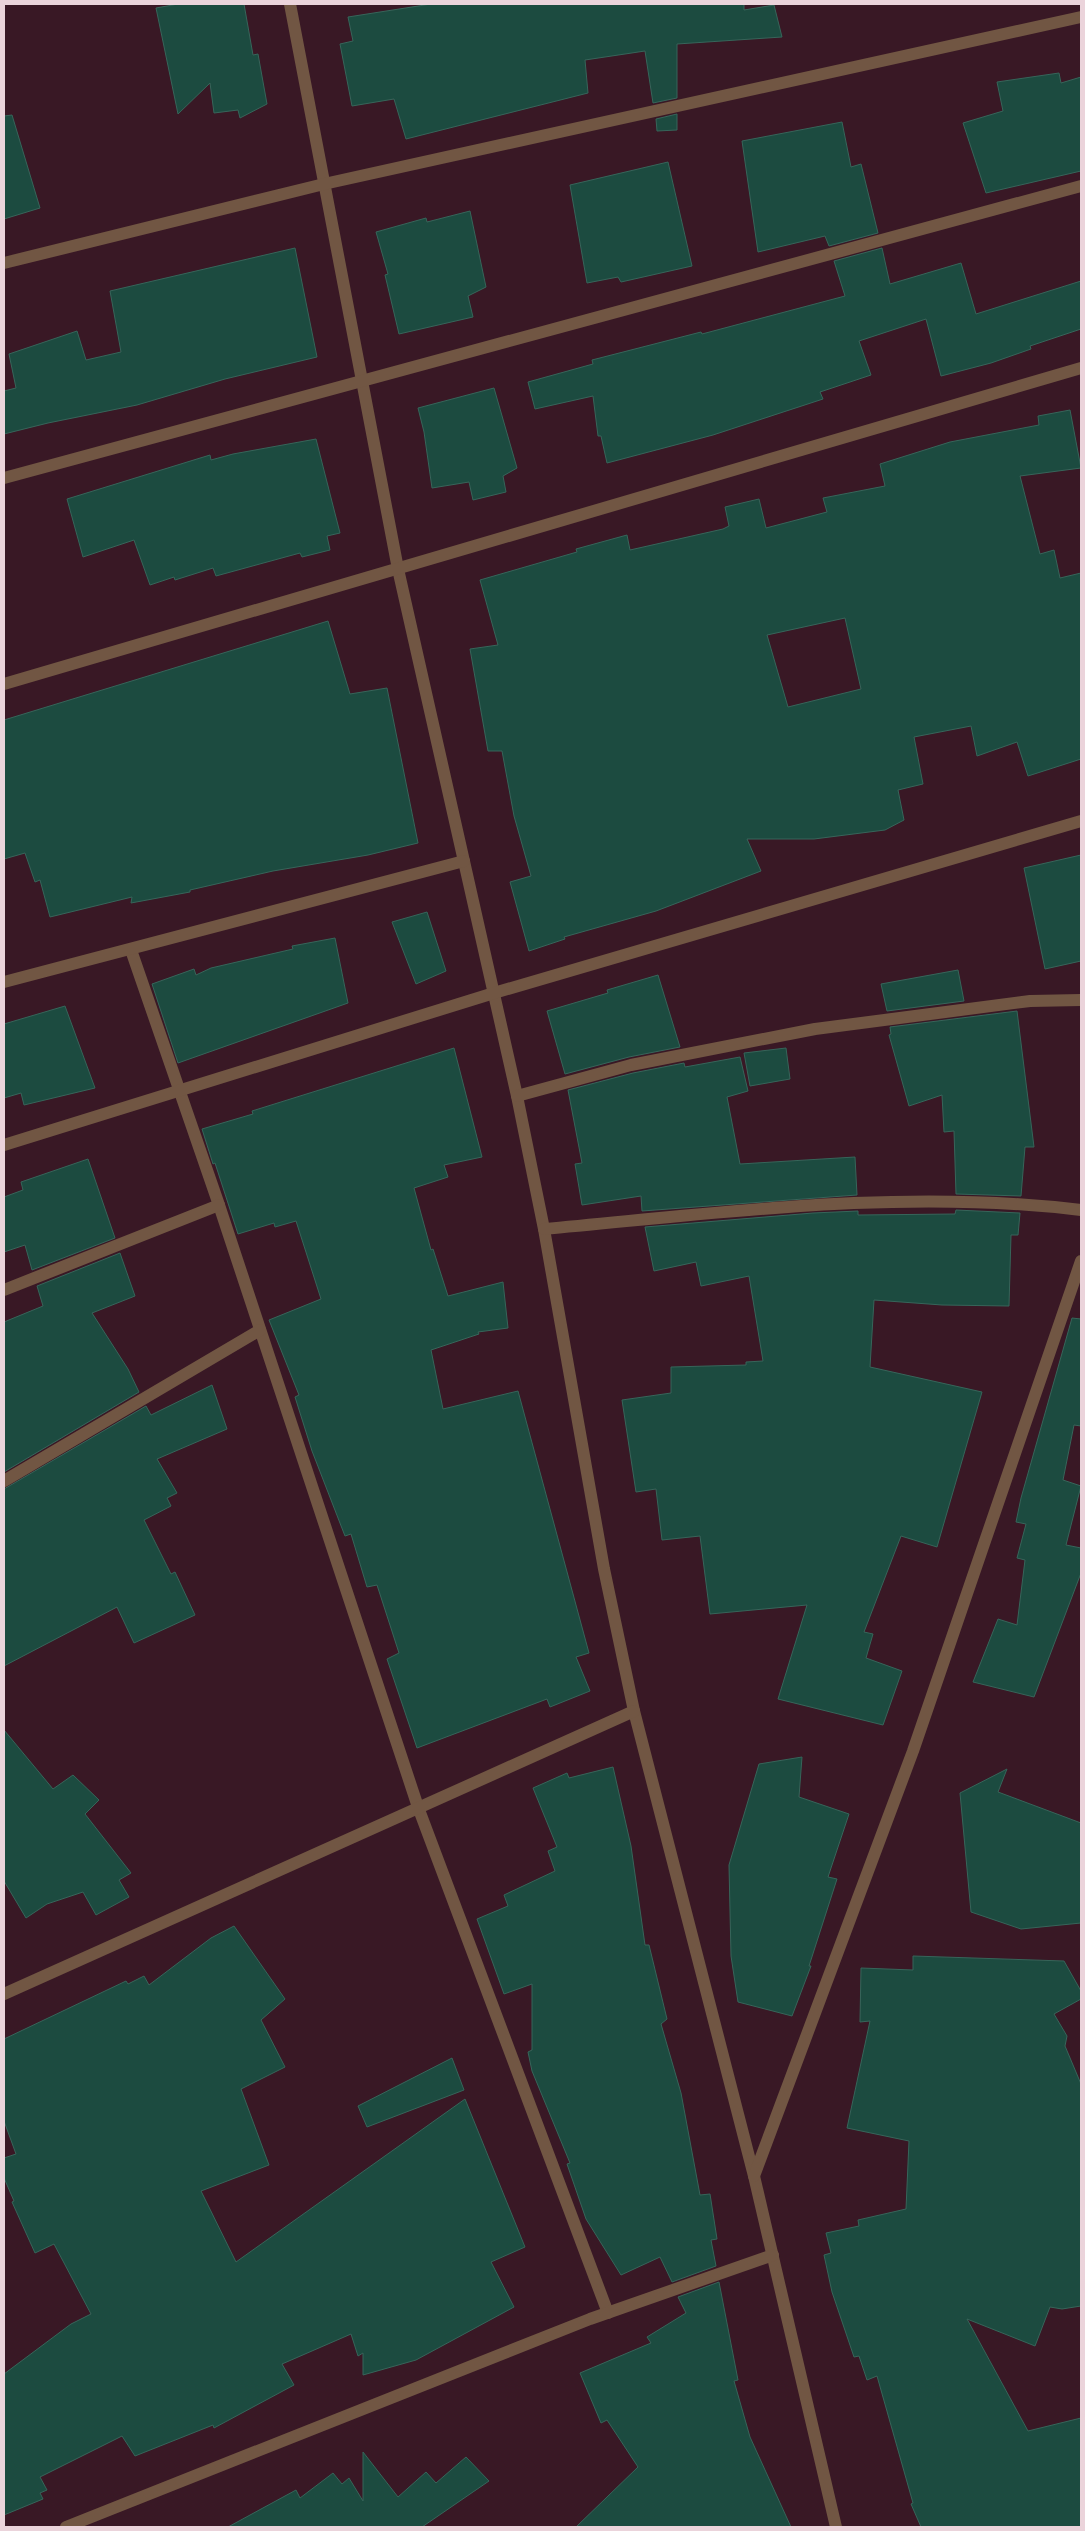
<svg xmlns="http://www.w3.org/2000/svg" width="1085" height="2531" viewBox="0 0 1085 2531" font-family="'Noto Sans',sans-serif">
	<rect width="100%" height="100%" fill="#391825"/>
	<g fill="#1c4b40" stroke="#37655a" fill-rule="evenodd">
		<polygon points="178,4 244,4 253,55 258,54 267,104 240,118 238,110 214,113 210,83 178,114 156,8"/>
		<polygon points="431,4 744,4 744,10 774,5 782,37 677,44 677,98 653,103 645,51 585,60 588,93 406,139 394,99 352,106 340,44 353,41 348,17"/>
		<polygon points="1059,73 1061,83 1081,77 1081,171 986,193 963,123 1003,111 997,82"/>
		<polygon points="677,114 677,130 657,131 656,119"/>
		<polygon points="12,115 40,208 4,219 4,116"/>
		<polygon points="842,122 851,167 861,164 878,233 829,246 825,236 758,252 742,141"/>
		<polygon points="668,162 692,266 621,282 618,277 587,283 570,185"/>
		<polygon points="470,211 486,287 468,296 473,317 399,334 385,275 388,274 376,232 426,218 427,222"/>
		<polygon points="295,248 317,357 225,379 137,405 48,423 4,434 4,391 16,388 9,354 77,331 86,360 121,352 110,291"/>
		<polygon points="882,248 890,284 961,263 976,314 1081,281 1081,329 1030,346 1031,349 991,363 941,376 926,319 859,341 871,375 820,392 823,399 713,435 607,463 601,436 598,436 593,396 535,409 528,382 593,364 592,360 701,332 702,334 845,296 834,261"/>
		<polygon points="494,388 517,468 503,476 506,492 473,500 469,482 432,488 424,432 418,408"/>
		<path d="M 1070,410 L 1081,468 L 1020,476 L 1040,554 L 1054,550 L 1060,578 L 1081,573 L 1081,759 L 1028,776 L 1017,742 L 977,756 L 971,726 L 914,737 L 923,784 L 898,790 L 904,820 L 885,830 L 814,839 L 747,839 L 761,871 L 656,911 L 564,937 L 565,939 L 529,951 L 510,882 L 531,876 L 514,816 L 502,751 L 488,751 L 470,649 L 498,645 L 480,580 L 577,552 L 576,549 L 627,535 L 630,550 L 723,529 L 729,526 L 725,507 L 759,499 L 766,528 L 827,512 L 823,498 L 885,486 L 880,464 L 950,442 L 1039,425 L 1038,416 ZM 845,618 L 861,689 L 788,707 L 767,635 Z"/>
		<polygon points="316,439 340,533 327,536 330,550 302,557 300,553 216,576 213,568 175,580 174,577 150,585 134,540 83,557 67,499 210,455 211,460 233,454"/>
		<polygon points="328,621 350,694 387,688 418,843 368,855 273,871 190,890 190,892 131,903 132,897 50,917 40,880 35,882 25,853 4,859 4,720"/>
		<polygon points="1081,855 1081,961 1045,969 1024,868"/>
		<polygon points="427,912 446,971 416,984 392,922"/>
		<polygon points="335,938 348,1003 178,1063 152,984 194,969 196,975 211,968 293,949 292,946"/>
		<polygon points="958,970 964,1001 887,1011 881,984"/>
		<polygon points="658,975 680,1047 629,1057 565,1074 547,1011 608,993 607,990"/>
		<polygon points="65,1006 95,1088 24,1105 21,1093 4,1098 4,1024"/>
		<polygon points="1017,1011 1034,1147 1025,1147 1021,1196 956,1194 954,1131 944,1132 942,1095 909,1106 889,1035 891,1034 890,1027"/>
		<polygon points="454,1048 482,1157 444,1165 448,1177 414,1188 431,1250 433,1249 448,1296 503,1282 508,1328 478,1332 479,1334 431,1350 443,1409 518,1391 589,1653 576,1657 590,1691 550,1707 547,1699 417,1748 387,1659 399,1653 377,1585 367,1587 351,1534 345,1536 312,1451 295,1397 299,1395 269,1320 321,1299 296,1221 275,1227 274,1223 238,1234 215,1163 213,1164 202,1129 253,1114 252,1111"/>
		<polygon points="786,1048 790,1079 750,1086 744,1053"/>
		<polygon points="740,1057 748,1091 727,1097 740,1164 855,1157 857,1195 642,1211 641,1196 582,1205 575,1164 582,1163 568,1090 633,1073 684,1063 685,1067"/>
		<polygon points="88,1159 115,1238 32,1270 25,1245 4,1252 4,1197 23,1190 21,1182"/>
		<polygon points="956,1210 1020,1213 1018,1235 1011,1235 1009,1306 942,1305 874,1300 870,1367 982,1392 937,1547 901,1536 864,1632 873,1634 866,1658 902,1671 883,1725 778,1699 807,1605 710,1614 700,1536 662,1540 656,1489 636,1492 622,1400 671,1393 671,1367 746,1365 746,1362 763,1361 749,1276 701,1286 696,1262 654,1271 645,1227 813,1213 858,1211 858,1215 955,1214"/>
		<polygon points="120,1253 135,1296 92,1313 128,1369 139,1392 4,1472 4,1322 43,1306 37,1286"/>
		<polygon points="1072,1318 1081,1319 1081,1426 1074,1425 1063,1480 1081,1486 1066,1545 1081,1548 1081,1573 1034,1697 973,1682 998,1619 1017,1625 1025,1560 1017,1558 1026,1524 1016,1522 1021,1498"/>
		<polygon points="212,1385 227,1429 157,1459 177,1493 167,1498 171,1506 144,1520 171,1574 175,1572 195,1615 134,1643 117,1607 4,1666 4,1489 146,1406 151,1415"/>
		<polygon points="4,1730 53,1789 73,1775 99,1800 85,1814 131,1873 119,1880 129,1897 96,1915 83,1892 47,1904 26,1918 4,1881"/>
		<polygon points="802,1757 799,1797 849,1814 828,1877 837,1879 809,1966 811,1966 792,2016 738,2002 731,1956 729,1865 759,1764"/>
		<polygon points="613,1767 631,1846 645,1945 649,1945 667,2019 661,2024 681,2093 700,2195 710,2194 717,2239 711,2240 716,2266 672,2282 660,2257 621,2275 586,2219 567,2164 570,2163 532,2071 528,2052 532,2050 532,1984 504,1994 477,1919 508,1906 504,1895 555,1871 548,1851 557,1847 533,1788 567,1773 569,1778"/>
		<polygon points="1007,1769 998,1792 1081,1823 1081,1923 1021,1929 971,1912 960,1793"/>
		<polygon points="234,1926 285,1999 261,2020 285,2067 241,2089 269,2165 201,2191 236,2262 465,2099 525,2247 491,2262 514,2307 416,2360 363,2375 363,2353 358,2356 351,2334 282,2364 294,2385 214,2428 213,2425 135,2456 122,2436 40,2477 47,2490 40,2493 43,2499 4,2515 4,2374 71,2324 91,2314 54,2244 35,2253 12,2202 14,2201 4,2178 4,2158 16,2154 4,2121 4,2039 126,1981 128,1984 144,1976 149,1985 211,1938"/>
		<polygon points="913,1956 1064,1961 1081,1991 1081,1999 1054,2014 1067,2036 1065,2046 1081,2084 1081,2306 1062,2309 1050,2307 1035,2346 967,2319 1028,2431 1081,2418 1081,2527 921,2527 911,2504 913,2503 877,2376 867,2380 859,2356 854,2357 832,2292 824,2255 831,2253 826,2233 859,2226 858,2220 906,2209 909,2141 847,2128 870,2021 860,2022 861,1968 913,1970"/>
		<polygon points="452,2058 464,2090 367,2127 358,2106"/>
		<polygon points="719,2282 738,2380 734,2381 750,2437 791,2527 576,2527 638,2467 607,2420 601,2423 580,2373 651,2343 647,2337 686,2313 678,2297"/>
		<polygon points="363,2452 398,2497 426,2472 436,2483 466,2457 489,2481 422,2527 228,2527 296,2490 300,2498 333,2473 342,2484 349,2478 363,2501"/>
	</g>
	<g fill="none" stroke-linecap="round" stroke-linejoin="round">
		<g stroke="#715643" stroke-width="12">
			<polyline points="290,4 398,569 517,1096 544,1229 604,1569 634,1711 754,2176 836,2527"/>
			<polyline points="4,263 324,184 1081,17"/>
			<polyline points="4,478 1081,186"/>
			<polyline points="4,684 1081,368"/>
			<polyline points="131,950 219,1205 418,1807 608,2313"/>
			<polyline points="4,982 464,861"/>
			<polyline points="517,1096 631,1065 815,1029 1030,1001 1081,1000"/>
			<polyline points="4,1145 494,993 1081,821"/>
			<path d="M 544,1229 C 721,1213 903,1188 1081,1210"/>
			<polyline points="4,1290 219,1205"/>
			<polyline points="4,1481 260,1330"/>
			<polyline points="4,1994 634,1711"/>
			<polyline points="754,2176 913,1751 1081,1261"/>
			<polyline points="66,2527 590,2319 773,2255"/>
		</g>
	</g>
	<rect width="1085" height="2531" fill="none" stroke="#ebd4db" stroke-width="10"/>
</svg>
